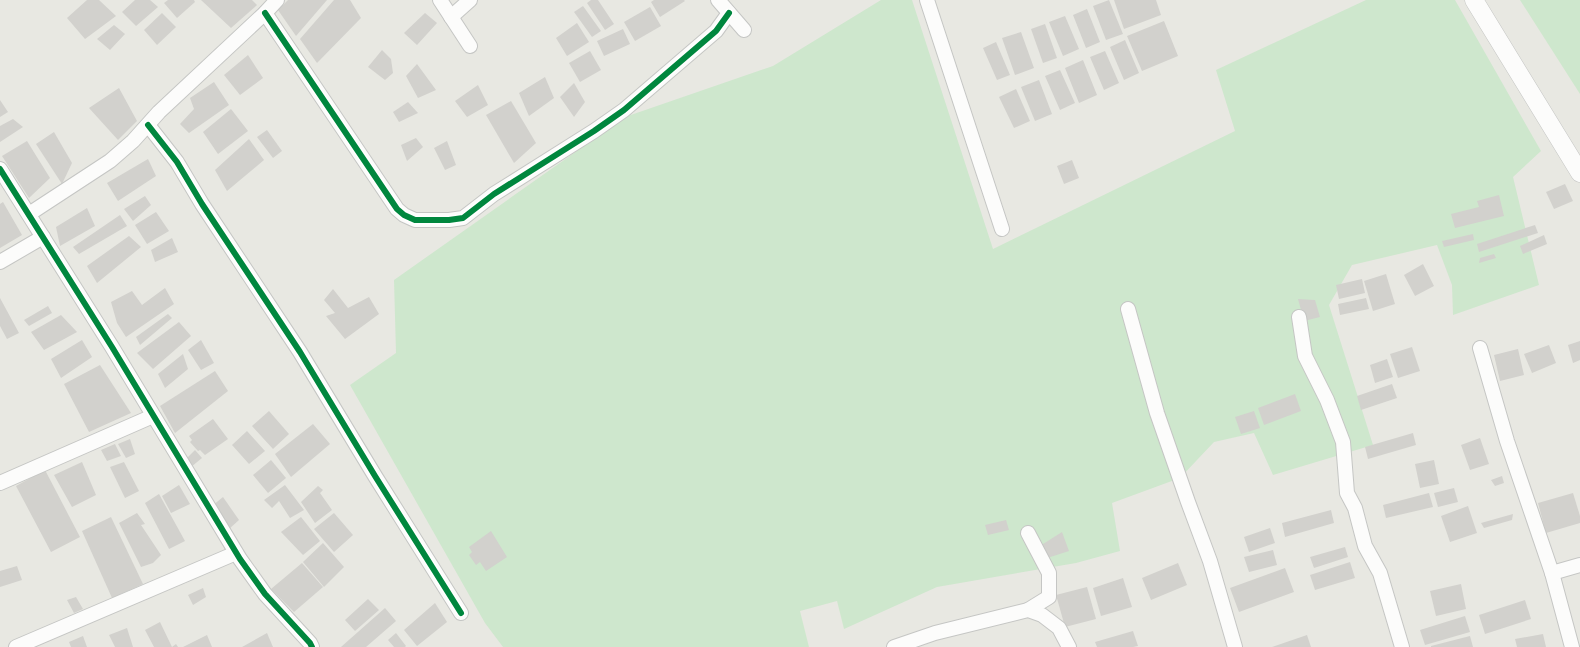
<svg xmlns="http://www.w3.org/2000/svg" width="1580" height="647" viewBox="0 0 1580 647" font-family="Mulish,sans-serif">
	<rect width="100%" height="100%" fill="#e8e8e2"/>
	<g fill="#cee7cd">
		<polygon points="881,0 912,0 993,249 1235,131 1216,70 1366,0 1455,0 1541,151 1513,177 1539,285 1453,315 1452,285 1437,245 1352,265 1329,305 1373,445 1273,475 1254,433 1214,442 1180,478 1112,503 1120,551 1076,563 937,587 844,629 837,601 800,611 809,647 503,647 485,623 350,385 396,353 394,280 625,117 773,66"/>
		<polygon points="1520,0 1580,0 1580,94"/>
	</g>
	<g fill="#d2d1cd">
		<polygon points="87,0 99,0 116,16 85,39 67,18"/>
		<polygon points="135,0 150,0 158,7 136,26 122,12"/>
		<polygon points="168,0 194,0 195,2 177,18 164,3"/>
		<polygon points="201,0 252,0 257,5 231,28"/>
		<polygon points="288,0 327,0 296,36 278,10"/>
		<polygon points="334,0 350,0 361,18 317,63 300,39"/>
		<polygon points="591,0 598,0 614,24 605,30 587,3"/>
		<polygon points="654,0 684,0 685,1 660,17 651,2"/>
		<polygon points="1109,0 1123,34 1106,40 1093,6"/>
		<polygon points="1114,0 1156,0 1161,15 1124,29"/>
		<polygon points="583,6 601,31 592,37 574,12"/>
		<polygon points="650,7 661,26 635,41 624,22"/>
		<polygon points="1087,9 1100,42 1086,48 1073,15"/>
		<polygon points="162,13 176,27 157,45 144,30"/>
		<polygon points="425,13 437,23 417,45 404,33"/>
		<polygon points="1065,16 1079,49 1063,56 1049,22"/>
		<polygon points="1164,21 1178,56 1142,71 1127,36"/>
		<polygon points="577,23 589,42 567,56 556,38"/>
		<polygon points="1045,24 1057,58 1043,63 1031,29"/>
		<polygon points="114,25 125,34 110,50 97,39"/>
		<polygon points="623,29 630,44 604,56 597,41"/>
		<polygon points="1021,32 1034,68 1015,75 1002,38"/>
		<polygon points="1125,40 1139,73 1124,80 1110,47"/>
		<polygon points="996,42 1010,75 997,80 983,48"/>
		<polygon points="382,50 391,59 393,73 385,80 368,67"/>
		<polygon points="590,51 601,70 580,82 569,63"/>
		<polygon points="1105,51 1119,83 1104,90 1090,57"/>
		<polygon points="248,55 263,78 240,95 224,75"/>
		<polygon points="1083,60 1097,95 1079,103 1065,68"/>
		<polygon points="417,64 436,90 418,98 406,76"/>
		<polygon points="1060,70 1075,103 1060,110 1045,76"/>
		<polygon points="545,77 554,98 529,116 519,93"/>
		<polygon points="1039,80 1052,114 1035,121 1021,87"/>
		<polygon points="214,82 229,105 189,133 180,124 194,109 190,98"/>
		<polygon points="574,83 585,102 574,117 560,97"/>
		<polygon points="478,85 488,105 467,117 455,101"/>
		<polygon points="119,88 137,121 118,140 89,108"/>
		<polygon points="1016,89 1030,121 1014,128 999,97"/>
		<polygon points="0,100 8,112 0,117"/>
		<polygon points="511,101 536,143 514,163 486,115"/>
		<polygon points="408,102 418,113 399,122 393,112"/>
		<polygon points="231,109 248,131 218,154 203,132"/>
		<polygon points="13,119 23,127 0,142 0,126"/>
		<polygon points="267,130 282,151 273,158 257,137"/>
		<polygon points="54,132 72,163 62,184 36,144"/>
		<polygon points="416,138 423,147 407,161 401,145"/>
		<polygon points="249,139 264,160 227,191 215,170"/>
		<polygon points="27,141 50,178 29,198 2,156"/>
		<polygon points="447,141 456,165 445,170 434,148"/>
		<polygon points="148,159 156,176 118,201 107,183"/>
		<polygon points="1072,160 1079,178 1064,184 1057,166"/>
		<polygon points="1565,184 1573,201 1554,209 1546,192"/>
		<polygon points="1499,195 1504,216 1455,228 1451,214 1479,207 1477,201"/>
		<polygon points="145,196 151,205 133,221 124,209"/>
		<polygon points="3,202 22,235 0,248 0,204"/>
		<polygon points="87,208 95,226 60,246 56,227"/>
		<polygon points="156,212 169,231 147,244 135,225"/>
		<polygon points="120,215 127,226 79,254 73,247"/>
		<polygon points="1535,225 1538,233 1479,252 1477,244"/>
		<polygon points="1473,234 1474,240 1444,247 1442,241"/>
		<polygon points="1544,235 1547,244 1523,254 1520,246"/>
		<polygon points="129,236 141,247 97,283 87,266"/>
		<polygon points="172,238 178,252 155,262 151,250"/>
		<polygon points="1494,254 1496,258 1479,263 1480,258"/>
		<polygon points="1423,264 1434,286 1415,296 1404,275"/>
		<polygon points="1386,274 1395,304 1373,311 1364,281"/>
		<polygon points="1362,279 1365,293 1339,299 1336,285"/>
		<polygon points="165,288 174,304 126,337 117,323 111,302 132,291 142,305"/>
		<polygon points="333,289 348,308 369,297 379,314 345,339 326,316 335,313 324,300"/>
		<polygon points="0,298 19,333 7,339 0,326"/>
		<polygon points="1366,298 1369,309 1340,315 1338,304"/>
		<polygon points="1298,299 1315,300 1320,317 1304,321"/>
		<polygon points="48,306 52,313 29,326 24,320"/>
		<polygon points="168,314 172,318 140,345 136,337"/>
		<polygon points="61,315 77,332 44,350 31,332"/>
		<polygon points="179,322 191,336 153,369 137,353"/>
		<polygon points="82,340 92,357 61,378 51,359"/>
		<polygon points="201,340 214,363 201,370 188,350"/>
		<polygon points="1580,341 1580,360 1573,363 1568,345"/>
		<polygon points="1549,345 1556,363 1532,373 1524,354"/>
		<polygon points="1412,347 1420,371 1398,378 1390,354"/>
		<polygon points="1518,349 1524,375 1500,381 1494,355"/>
		<polygon points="183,354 188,369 165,388 158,374"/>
		<polygon points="1387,359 1393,377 1375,383 1370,365"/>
		<polygon points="100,365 131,413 89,432 64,384"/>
		<polygon points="215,371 228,391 175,433 160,406"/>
		<polygon points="1392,384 1397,398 1361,410 1357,396"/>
		<polygon points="1295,394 1301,411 1264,425 1258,408"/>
		<polygon points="269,411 289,434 273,449 252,426"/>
		<polygon points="1254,411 1260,428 1241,434 1235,417"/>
		<polygon points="213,419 228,439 205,455 200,450 198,451 190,442 192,440 189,436"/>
		<polygon points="313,424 330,444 291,477 275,454"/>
		<polygon points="247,431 265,451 249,464 232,445"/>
		<polygon points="1413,433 1416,445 1368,459 1365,447"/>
		<polygon points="1480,438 1489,464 1470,470 1461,445"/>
		<polygon points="130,439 135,454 126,458 118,444"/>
		<polygon points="115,444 121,456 107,461 101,450"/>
		<polygon points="195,450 202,458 191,467 186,459"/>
		<polygon points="271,460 286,478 268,493 253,475"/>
		<polygon points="1434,460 1439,484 1420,488 1415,464"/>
		<polygon points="82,462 96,495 72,507 54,475"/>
		<polygon points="124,462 139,491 125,498 110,467"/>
		<polygon points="45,470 80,537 51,552 16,486"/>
		<polygon points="1502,476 1504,483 1495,486 1491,480"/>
		<polygon points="179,485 190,504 171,513 162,496"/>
		<polygon points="285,485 304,510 290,518 279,501 272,508 264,500"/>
		<polygon points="318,486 323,490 320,493 332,510 315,523 301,502"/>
		<polygon points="1454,488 1458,502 1438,507 1434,493"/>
		<polygon points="1429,493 1433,507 1386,518 1383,505"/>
		<polygon points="1573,493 1580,516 1580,523 1546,533 1538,503"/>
		<polygon points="159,494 185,541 169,549 145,503"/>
		<polygon points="223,497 239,520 229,529 212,506"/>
		<polygon points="1468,506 1477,533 1450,542 1441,516"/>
		<polygon points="1331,510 1334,523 1285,537 1282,523"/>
		<polygon points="137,513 145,524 141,525 161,555 153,563 141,567 119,523"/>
		<polygon points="334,513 353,535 334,552 314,529"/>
		<polygon points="1513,514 1512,520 1484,528 1481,523"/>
		<polygon points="111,517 143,584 112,598 82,531"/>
		<polygon points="301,517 320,541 303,555 281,532"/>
		<polygon points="1006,520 1009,530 988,535 985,525"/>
		<polygon points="1270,528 1275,543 1249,552 1244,537"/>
		<polygon points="491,531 507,557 486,571 480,562 476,565 469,555 472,552 469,547"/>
		<polygon points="1062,532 1069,551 1044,559 1043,544"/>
		<polygon points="323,543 344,567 324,587 303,562"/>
		<polygon points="1345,547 1348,557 1314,568 1310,557"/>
		<polygon points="1273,550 1277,565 1249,572 1244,557"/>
		<polygon points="1350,562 1355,578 1315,590 1310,575"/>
		<polygon points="302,563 323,587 294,612 271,589"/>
		<polygon points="1178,563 1187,585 1151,600 1142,578"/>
		<polygon points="17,566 22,580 0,587 0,571"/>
		<polygon points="1285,568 1294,592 1239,612 1230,588"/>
		<polygon points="1123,578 1132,607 1101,616 1093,588"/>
		<polygon points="1461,584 1466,609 1436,616 1430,591"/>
		<polygon points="1087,587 1096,619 1065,627 1056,595"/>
		<polygon points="203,588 206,597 193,605 188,595"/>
		<polygon points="76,597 83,609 74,613 67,600"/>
		<polygon points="368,599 379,610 355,631 345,620"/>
		<polygon points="1525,600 1531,619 1485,634 1479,615"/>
		<polygon points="435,603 447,622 417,646 404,630"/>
		<polygon points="385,608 396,621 366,647 341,647"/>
		<polygon points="1465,616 1470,632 1425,645 1420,630"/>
		<polygon points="160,622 172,647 176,644 178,647 154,647 145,630"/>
		<polygon points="127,628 133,647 115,647 109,635"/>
		<polygon points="1133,631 1138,646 1133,647 1097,647 1095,642"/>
		<polygon points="267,633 273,647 242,647"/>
		<polygon points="396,633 406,646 405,647 394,647 388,640"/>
		<polygon points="1543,634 1546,647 1517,647 1515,639"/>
		<polygon points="207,635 212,647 183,647"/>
		<polygon points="1307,635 1311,647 1272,647"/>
		<polygon points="83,636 87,647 71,647 69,642"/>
		<polygon points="1470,636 1473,647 1431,647 1431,646"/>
	</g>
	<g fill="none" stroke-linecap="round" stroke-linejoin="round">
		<g stroke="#c5c6c4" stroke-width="16">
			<g id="minor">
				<polyline points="440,0 470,46"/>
				<polyline points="718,0 744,30"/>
				<polyline points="927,0 1002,229"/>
				<polyline points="265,13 397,209 404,215 415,220 449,220 463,218 494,194 594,131 624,110 716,31 729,13"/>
				<polyline points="451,17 470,0"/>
				<polyline points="148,125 177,162 202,204 300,352 375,476 461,613"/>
				<polyline points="0,169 112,347 240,559 265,594 310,643 312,647"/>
				<polyline points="29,214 110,161 133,141 159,112 265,13 277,0"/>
				<polyline points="0,262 43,237"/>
				<polyline points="1128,309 1157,413 1188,502 1210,561 1235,647"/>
				<polyline points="1299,317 1305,356 1327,400 1343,442 1347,493 1355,508 1365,546 1380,573 1402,647"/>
				<polyline points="1480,348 1507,441 1552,573 1572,647"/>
				<polyline points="0,483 153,416"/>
				<polyline points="1552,573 1580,565"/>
				<polyline points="1028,610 1049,597 1049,573 1028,533"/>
				<polyline points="16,647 236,553"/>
				<polyline points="894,647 935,633 1028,610 1042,615 1059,628 1069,647"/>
			</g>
		</g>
		<g stroke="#c5c6c4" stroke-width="19">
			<polyline id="tertiary" points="1474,0 1580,173"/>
		</g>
		<use href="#minor" stroke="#fcfcfb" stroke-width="14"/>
		<use href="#tertiary" stroke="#fcfcfb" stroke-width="18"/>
		<g stroke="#fff" stroke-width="9">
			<g id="cycleway">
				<polyline points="265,13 397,209 404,215 415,220 449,220 463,218 494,194 594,131 624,110 716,31 729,13"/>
				<polyline points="148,125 177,162 202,204 300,352 375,476 461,613"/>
				<polyline points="0,169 112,347 240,559 265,594 310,643 312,647"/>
			</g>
		</g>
		<use href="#cycleway" stroke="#00873e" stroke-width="6"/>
	</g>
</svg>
